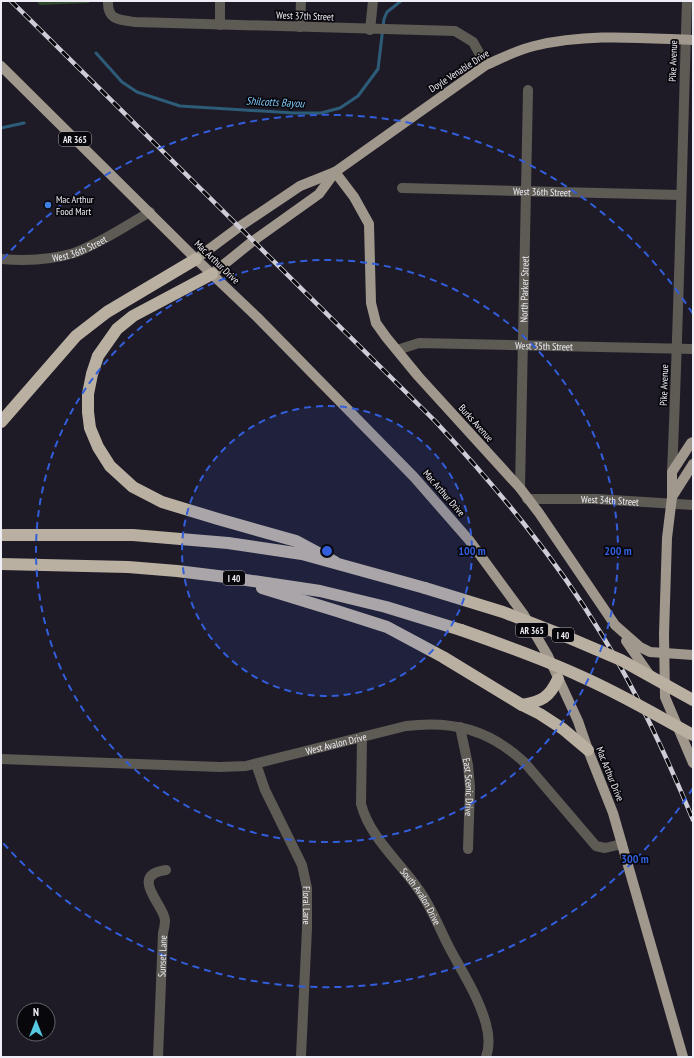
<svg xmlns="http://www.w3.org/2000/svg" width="694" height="1058" viewBox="0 0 694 1058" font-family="'PT Sans Narrow',sans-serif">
	<rect width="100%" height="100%" fill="#1e1b27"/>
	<polygon fill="#30482c" points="36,1 89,1 89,3 40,5"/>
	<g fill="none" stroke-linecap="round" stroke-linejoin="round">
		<g stroke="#2d5c79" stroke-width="3">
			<polyline points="96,53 122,82 137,92 180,106 294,113 321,113 340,108 358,96 378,69 384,19 387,12 401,1"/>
			<polyline points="1,128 24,123"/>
		</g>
		<g stroke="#5e5a54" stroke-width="10">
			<path d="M 108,1 C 107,20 119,20 135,22 L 455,31 L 473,42 L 486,65"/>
			<polyline points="220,25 220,1"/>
			<polyline points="300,27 301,1"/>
			<polyline points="370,30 373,1"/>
			<path id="s1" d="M 402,188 L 681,195"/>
			<path id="s2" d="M 1,259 C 25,261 51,260 74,253 C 101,243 125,226 150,212"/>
			<path id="s3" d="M 397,350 L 419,343 L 693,349"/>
			<path d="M 672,472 C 679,315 682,158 687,1"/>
			<path id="s4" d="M 520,488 L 528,90"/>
			<path id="s5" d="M 527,499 L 596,499 L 693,505"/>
			<path id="s6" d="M 460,727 L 468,765 L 470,787 L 468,849"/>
			<path id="s7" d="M 362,737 L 361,804 C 370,838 400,862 419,890 C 432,908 440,930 450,949 C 463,973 479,998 486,1024 C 489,1035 490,1046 486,1057"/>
			<path id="s8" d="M 1,759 L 220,767 L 246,766 L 406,726 C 453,720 490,730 525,763 L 596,846 L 605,848 L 622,844"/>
			<path id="s9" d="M 256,764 L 265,790 L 302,865 L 307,888 L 307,928 L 301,1057"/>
			<path id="s10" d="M 158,1057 L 163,933 C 164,929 165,924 165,920 C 164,905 128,875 166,870"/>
		</g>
		<g stroke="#a0988c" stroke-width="10">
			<polyline points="1,66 196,259 257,317 414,477 469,540 524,615 548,656 578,721 588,750 613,813 683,1057"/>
			<polyline points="335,172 354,197 369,224 371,303 376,323 386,337 418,376 520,488 539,513 615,625 640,647 650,652 693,655"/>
			<path d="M 196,259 L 239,227 L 300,186 L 335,172 L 486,65 C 502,58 517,50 534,46 C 587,33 640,38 693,40"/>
			<polyline points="212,274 253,241 319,194 335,172"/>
			<polyline points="693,442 691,443 672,472 672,497 667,538 664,634 665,697 693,763"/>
			<polyline points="672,497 693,464"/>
			<polyline points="626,641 651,677"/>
		</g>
		<g stroke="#bab0a1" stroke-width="12">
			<polyline points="212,274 133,316 117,329 98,356 92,374 88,394 88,412 90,428 98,447 110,466 133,487 162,502 218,519 296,541 335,562"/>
			<polyline points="1,422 76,336 107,312 196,259"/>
			<polyline points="1,535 133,535 228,543 302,554 425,588"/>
			<polyline points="1,564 128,567 177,571 226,577 320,591 386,607 461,630"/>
			<polyline points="262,588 337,611 387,627 443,657 522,705 540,714 563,729 588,750"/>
			<path d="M 522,705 C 542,701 549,698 558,679"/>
		</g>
		<g stroke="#ceccd4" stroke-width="4.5">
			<path id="rail" d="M 11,1 L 435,421 C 496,487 555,557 602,635 C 638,694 667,757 693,820"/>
		</g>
		<use href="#rail" stroke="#08070c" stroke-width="3" stroke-dasharray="9" stroke-linecap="butt"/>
		<g stroke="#bab0a1" stroke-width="12">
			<polyline points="425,588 503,612 560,634 621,660 693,700"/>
			<path d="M 461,630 C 501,644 541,658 580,676 C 619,693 656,715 693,735"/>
		</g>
	</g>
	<circle cx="327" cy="551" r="145" fill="#325edb" fill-opacity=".12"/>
	<g fill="none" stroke="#325edb" stroke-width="2" stroke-dasharray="7 5">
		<circle cx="327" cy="551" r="145"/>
		<circle cx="327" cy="551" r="291"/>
		<path d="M693 788A436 436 0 0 1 3 843M3 259A436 436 0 0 1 693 314"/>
	</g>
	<circle fill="#3f7fe0" stroke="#08070c" stroke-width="1.5" cx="48" cy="205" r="4"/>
	<g text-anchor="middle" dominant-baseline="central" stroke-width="3.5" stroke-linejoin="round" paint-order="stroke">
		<g fill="#08070c" stroke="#aaa8af" stroke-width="1">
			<rect x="59" y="132" width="32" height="14" rx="3"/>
			<rect x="223" y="571" width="22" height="14" rx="3"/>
			<rect x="516" y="623" width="32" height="14" rx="3"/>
			<rect x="552" y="628" width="22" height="14" rx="3"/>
		</g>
		<g font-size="9" font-weight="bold" fill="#efedf5">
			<text x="75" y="139">AR 365</text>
			<text x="234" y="578">I 40</text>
			<text x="532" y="630">AR 365</text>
			<text x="563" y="635">I 40</text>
		</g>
		<g font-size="10" fill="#efedf5" stroke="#08070c">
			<text transform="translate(305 16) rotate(2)">West 37th Street</text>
			<text transform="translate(673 61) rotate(-88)">Pike Avenue</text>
			<text transform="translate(459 71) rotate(-33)">Doyle Venable Drive</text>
			<text stroke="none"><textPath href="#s1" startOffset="140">West 36th Street</textPath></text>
			<text stroke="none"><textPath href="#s2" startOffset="80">West 36th Street</textPath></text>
			<text transform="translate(217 262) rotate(44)">Mac Arthur Drive</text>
			<text stroke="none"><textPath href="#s4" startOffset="199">North Parker Street</textPath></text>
			<text stroke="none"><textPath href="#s3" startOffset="148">West 35th Street</textPath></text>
			<text transform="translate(664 385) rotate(-88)">Pike Avenue</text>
			<text transform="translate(476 423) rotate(48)">Burks Avenue</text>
			<text transform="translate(444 493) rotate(49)">Mac Arthur Drive</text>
			<text stroke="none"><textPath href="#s5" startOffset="83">West 34th Street</textPath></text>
			<text stroke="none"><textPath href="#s8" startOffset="338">West Avalon Drive</textPath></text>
			<text transform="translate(610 774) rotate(68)">Mac Arthur Drive</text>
			<text stroke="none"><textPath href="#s6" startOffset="61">East Scenic Drive</textPath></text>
			<text stroke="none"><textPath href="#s7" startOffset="178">South Avalon Drive</textPath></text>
			<text stroke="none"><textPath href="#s9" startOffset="152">Floral Lane</textPath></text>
			<text stroke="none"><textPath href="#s10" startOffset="101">Sunset Lane</textPath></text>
		</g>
		<g font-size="10" fill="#efedf5" stroke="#08070c" text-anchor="start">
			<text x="56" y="199">Mac Arthur<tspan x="56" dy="12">Food Mart</tspan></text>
		</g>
		<g font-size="11" font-style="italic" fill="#7ec7f7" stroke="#08070c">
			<text transform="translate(275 102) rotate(3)">Shilcotts Bayou</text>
		</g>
	</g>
	<circle cx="327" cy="551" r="6" fill="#325edb" stroke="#08070c" stroke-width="2"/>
	<g font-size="12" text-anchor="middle" font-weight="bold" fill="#325edb" stroke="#08070c" stroke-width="3.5" stroke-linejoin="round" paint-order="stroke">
		<text x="472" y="555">100 m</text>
		<text x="618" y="555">200 m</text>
		<text x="635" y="863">300 m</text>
	</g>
	<rect width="694" height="1058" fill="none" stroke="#efedf5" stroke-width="4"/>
	<g transform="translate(36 1022)"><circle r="19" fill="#08070c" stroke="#646369"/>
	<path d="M0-3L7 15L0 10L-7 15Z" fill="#57c9e2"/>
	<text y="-6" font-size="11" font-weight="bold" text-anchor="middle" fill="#efedf5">N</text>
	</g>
</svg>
